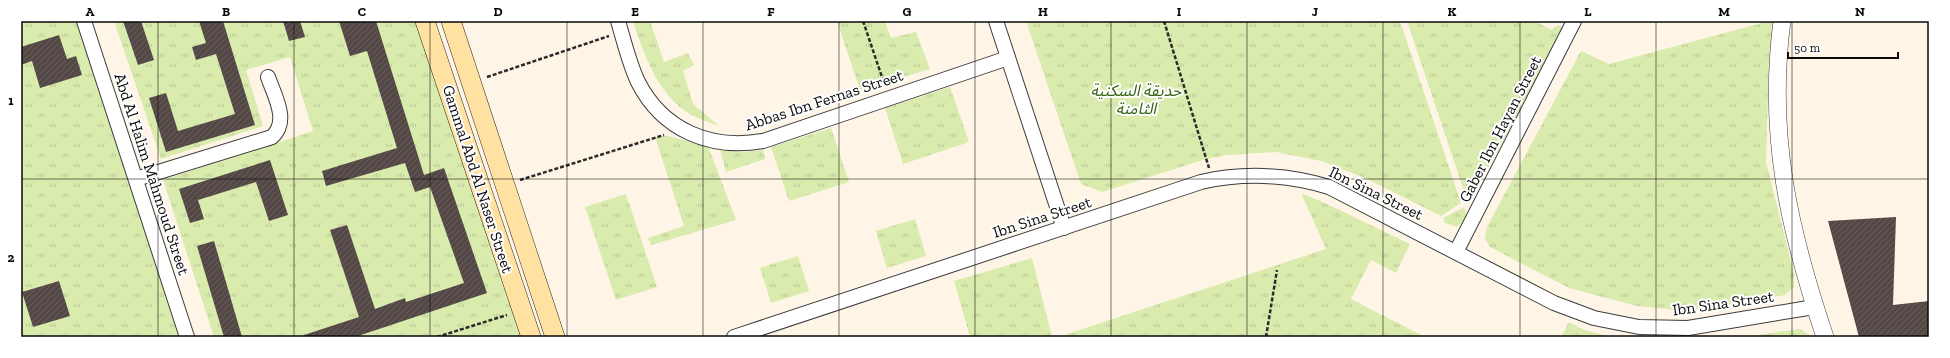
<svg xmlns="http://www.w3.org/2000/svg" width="1950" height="358" viewBox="0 0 1950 358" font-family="'Zilla Slab','Noto Sans Arabic',serif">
	<defs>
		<pattern id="park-tufts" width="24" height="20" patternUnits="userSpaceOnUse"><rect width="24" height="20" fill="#daebae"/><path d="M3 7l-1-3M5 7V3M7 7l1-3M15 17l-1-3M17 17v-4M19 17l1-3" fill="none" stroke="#bac894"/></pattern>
		<pattern id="building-hatch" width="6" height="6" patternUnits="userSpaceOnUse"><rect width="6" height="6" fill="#534845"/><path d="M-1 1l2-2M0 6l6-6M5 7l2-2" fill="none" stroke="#675e5b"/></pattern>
	</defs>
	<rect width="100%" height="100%" fill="#fff5e6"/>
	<g fill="url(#park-tufts)">
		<polygon points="21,21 80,21 181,337 21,337"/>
		<polygon points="114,21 419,21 525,337 214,337 163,180 313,131 290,57 246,70 263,126 161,159"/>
		<path d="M 633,21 L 650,21 L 664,62 L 688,53 L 694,65 L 683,71 L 693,104 L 719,126 C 709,122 699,119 690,114 C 658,95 644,55 633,21 Z"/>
		<polygon points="837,21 885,21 891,38 916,32 930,69 860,90"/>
		<polygon points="1026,21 1400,21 1461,203 1441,216 1365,178 1321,161 1276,152 1226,155 1206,159 1102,192 1081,184"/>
		<polygon points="1407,21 1535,21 1551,30 1558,25 1567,29 1468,203"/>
		<polygon points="1769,21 1774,21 1769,56 1766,162 1794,273 1794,287 1785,295 1715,307 1676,310 1637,306 1569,288 1490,247 1485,239 1487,227 1581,51 1609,64"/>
		<polygon points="950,87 969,142 903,164 885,108"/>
		<polygon points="831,128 849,182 789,201 771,147"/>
		<polygon points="668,136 708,146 736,220 651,245 648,238 684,226 655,137"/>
		<polygon points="720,149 741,152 763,150 765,159 726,172"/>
		<polygon points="1301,193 1325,203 1410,244 1396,273 1371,260 1351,299 1425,337 1058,337 1326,249"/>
		<polygon points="626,194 657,287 616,300 585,207"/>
		<path d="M 1464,207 C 1468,216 1465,222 1457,227 L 1445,223 L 1443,218 Z"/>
		<polygon points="915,219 926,256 887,268 876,231"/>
		<polygon points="798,256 809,291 771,303 760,268"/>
		<polygon points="1032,258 1052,337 970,337 954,281"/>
		<polygon points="1569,322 1582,329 1609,337 1561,337"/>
		<polygon points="1800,329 1813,337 1745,337 1792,330"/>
	</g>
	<g fill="url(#building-hatch)">
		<polygon points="123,21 141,21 154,60 138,65"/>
		<polygon points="199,21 223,21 255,125 166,152 149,98 166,93 178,131 235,114 216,54 196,60 192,47 206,43"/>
		<polygon points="283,21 300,21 305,37 289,41"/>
		<polygon points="339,21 376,21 424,175 444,168 487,293 355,337 305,337 304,335 359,317 330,230 347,225 375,309 405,298 406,302 464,283 430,187 415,192 405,163 326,186 322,171 397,148 367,51 350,56"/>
		<polygon points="59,35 67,59 76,56 82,75 40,88 32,61 21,65 21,47"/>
		<polygon points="270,160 288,215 269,221 256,182 198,200 204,219 190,223 179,189"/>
		<polygon points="1896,217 1893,305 1929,301 1929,337 1859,337 1828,221"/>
		<polygon points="214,241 242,337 224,337 197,246"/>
		<polygon points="59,281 70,316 33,327 22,292"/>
	</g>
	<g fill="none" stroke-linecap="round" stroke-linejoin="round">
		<g stroke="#3c3c3c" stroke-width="16">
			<g id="minor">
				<polyline points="84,21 187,337"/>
				<path d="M 618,21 C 624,41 629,63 638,82 C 663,131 711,150 763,141 L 1008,58"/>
				<polyline points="996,21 1064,228"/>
				<path d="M 136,179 L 272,137 C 290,121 274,95 268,77"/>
				<polyline points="1456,252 1574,21"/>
				<path d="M 734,337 L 1201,182 C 1245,172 1286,174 1329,187 L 1554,303 L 1594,318 L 1639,327 L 1688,328 L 1814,307"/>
			</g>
		</g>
		<g stroke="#3c3c3c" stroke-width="18">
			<path id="tertiary" d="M 1782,21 C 1767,135 1789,230 1825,337"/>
		</g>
		<g stroke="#2b2b2b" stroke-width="20">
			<g id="secondary">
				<polyline points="425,21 531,337"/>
				<polyline points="451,21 555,337"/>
			</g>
		</g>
		<g stroke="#2b2b2b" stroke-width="2.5" stroke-dasharray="4 2" stroke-linecap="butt">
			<polyline points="863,21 883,80"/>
			<polyline points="1164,21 1209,168"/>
			<polyline points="487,77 609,36"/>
			<polyline points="520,180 664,135"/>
			<polyline points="437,337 507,315"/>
			<polyline points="1266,337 1277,270"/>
		</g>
		<use href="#minor" stroke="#fff" stroke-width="14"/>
		<use href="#tertiary" stroke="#fff" stroke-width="17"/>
		<use href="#secondary" stroke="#ffe2a1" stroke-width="19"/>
	</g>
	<path fill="none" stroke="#090909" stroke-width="1" stroke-opacity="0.55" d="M 158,21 L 158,337M 294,21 L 294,337M 430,21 L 430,337M 567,21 L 567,337M 703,21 L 703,337M 839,21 L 839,337M 975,21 L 975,337M 1111,21 L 1111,337M 1247,21 L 1247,337M 1383,21 L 1383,337M 1520,21 L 1520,337M 1656,21 L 1656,337M 1792,21 L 1792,337M 21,179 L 1929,179"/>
	<g text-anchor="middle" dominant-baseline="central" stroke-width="4" stroke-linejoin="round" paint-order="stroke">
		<g font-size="16" font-style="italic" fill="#366417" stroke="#fff">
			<text x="1136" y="90">حديقة السكنية<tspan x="1136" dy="18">الثامنة</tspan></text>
		</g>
		<g font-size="16" fill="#090909" stroke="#fff">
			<text transform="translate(824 100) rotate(-18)">Abbas Ibn Fernas Street</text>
			<text transform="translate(1500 129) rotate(-63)">Gaber Ibn Hayan Street</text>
			<text transform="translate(152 174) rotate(72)">Abd Al Halim Mahmoud Street</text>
			<text transform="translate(478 179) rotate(72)">Gammal Abd Al Naser Street</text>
			<text transform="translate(1376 193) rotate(26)">Ibn Sina Street</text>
			<text transform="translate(1042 217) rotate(-18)">Ibn Sina Street</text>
			<text transform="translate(1723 303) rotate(-8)">Ibn Sina Street</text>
		</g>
	</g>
	<rect width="1950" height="358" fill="none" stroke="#ffffff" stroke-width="44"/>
	<path d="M1788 52v6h110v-6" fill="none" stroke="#090909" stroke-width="2"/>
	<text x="1794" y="52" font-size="12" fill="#090909" stroke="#ffffff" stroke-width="3" paint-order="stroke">50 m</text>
	<rect x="22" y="22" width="1906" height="314" fill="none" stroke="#090909" stroke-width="1.5"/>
	<g font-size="13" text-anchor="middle" font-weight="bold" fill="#090909">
		<text x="90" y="16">A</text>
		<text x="226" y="16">B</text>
		<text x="362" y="16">C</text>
		<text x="498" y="16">D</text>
		<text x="635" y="16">E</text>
		<text x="771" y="16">F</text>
		<text x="907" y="16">G</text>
		<text x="1043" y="16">H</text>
		<text x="1179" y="16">I</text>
		<text x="1315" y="16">J</text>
		<text x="1452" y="16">K</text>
		<text x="1588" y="16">L</text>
		<text x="1724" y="16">M</text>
		<text x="1860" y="16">N</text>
		<text x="11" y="105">1</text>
		<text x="11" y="262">2</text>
	</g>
</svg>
